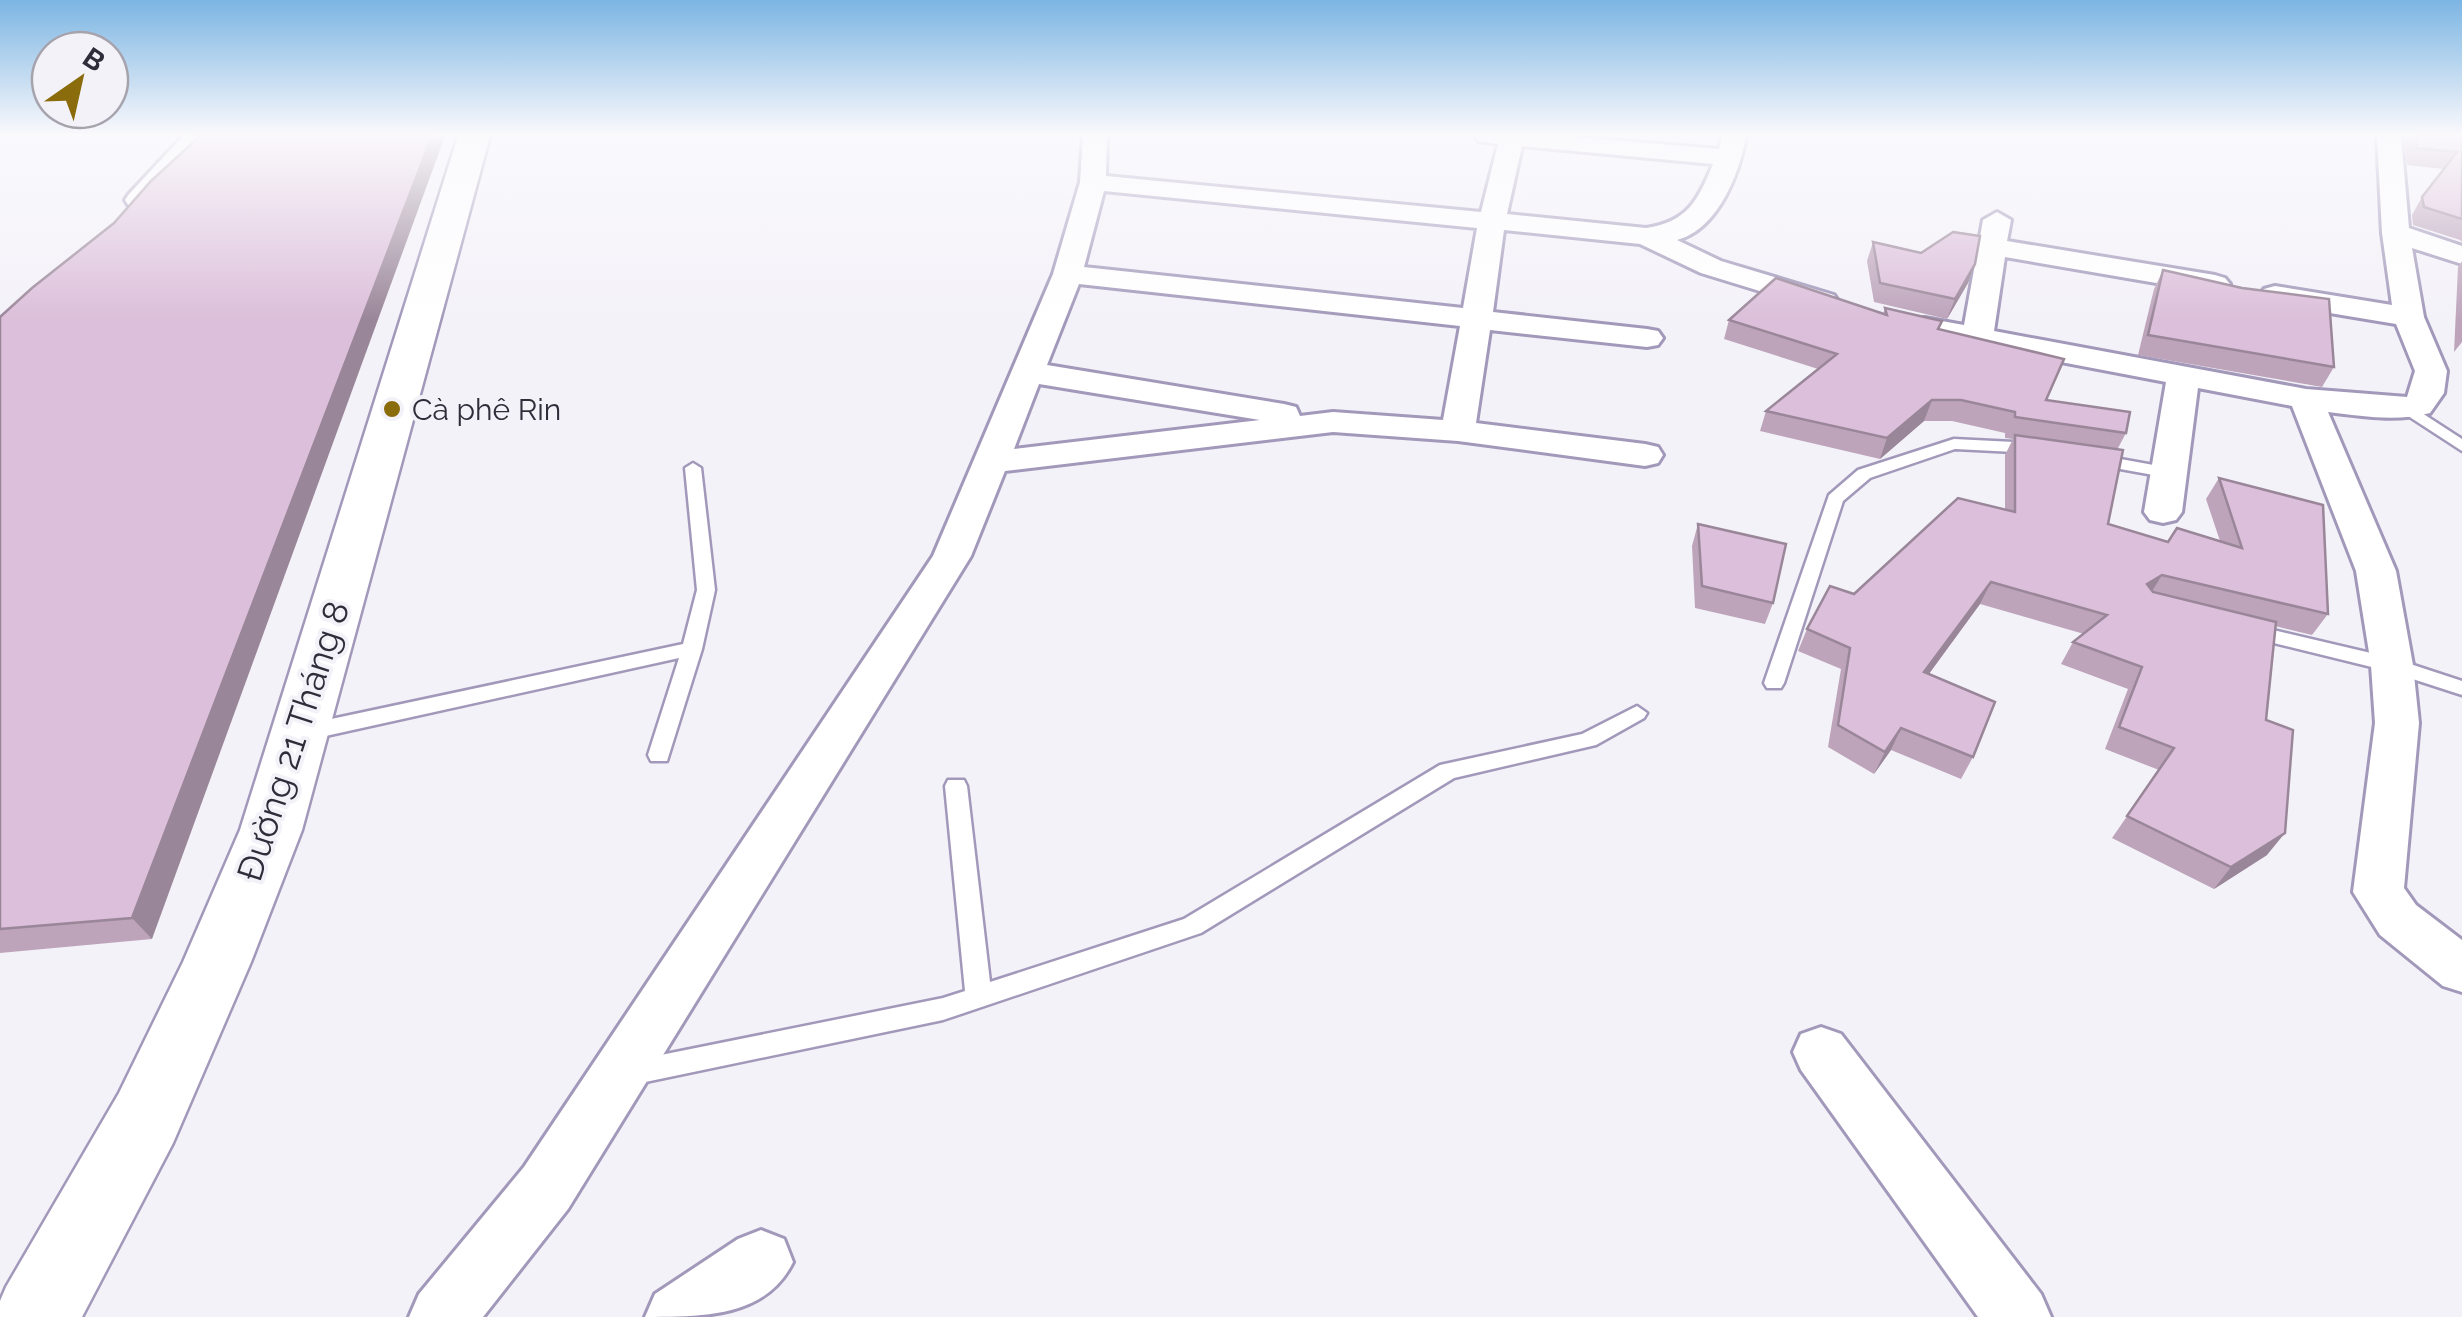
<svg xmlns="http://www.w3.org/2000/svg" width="2462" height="1317" viewBox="0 0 2462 1317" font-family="Raleway,sans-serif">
	<rect width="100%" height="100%" fill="#f4f2f9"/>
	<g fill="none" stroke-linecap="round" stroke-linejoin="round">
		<g stroke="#a299ba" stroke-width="5">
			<g id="lane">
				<polygon points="2408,404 2462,439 2462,451 2402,412 2400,409"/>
				<polygon points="1954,439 2035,443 2043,448 2035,453 1955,449 1870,478 1843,501 1784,683 1781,688 1767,688 1764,683 1829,495 1858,470"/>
				<polygon points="2093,454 2170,468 2178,473 2170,478 2087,463 2087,455"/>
				<polygon points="693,463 701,468 715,590 702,649 667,761 651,761 648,755 679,658 303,741 295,738 292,733 295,728 303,725 683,644 697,590 685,468"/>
				<polygon points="2252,625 2392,658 2462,681 2462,695 2388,671 2245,636 2242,631"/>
				<polygon points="1637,706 1647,713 1644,718 1596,745 1454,778 1201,933 943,1020 631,1085 622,1082 618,1073 622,1064 631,1061 943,998 965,991 945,786 948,780 964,780 967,786 990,982 1184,919 1440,765 1582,734"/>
			</g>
		</g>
		<g stroke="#a299ba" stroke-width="6">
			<g id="street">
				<polygon points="183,136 208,136 147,206 129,206 125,200 129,194"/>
				<path d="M 1083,136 L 1107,136 L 1106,176 L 1481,212 L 1498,144 L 1478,141 L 1475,136 L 1564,136 L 1719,149 L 1722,136 L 1746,136 C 1740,171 1719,229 1677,240 L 1721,261 L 1834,295 L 1838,301 L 1834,307 L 1812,307 L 1701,273 L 1640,244 L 1504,230 L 1493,312 L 1647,329 L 1658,331 L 1663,338 L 1658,345 L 1647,347 L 1490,330 L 1476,423 L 1645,444 L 1658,447 L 1663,455 L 1658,463 L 1645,466 L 1458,441 L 1333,432 L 1005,471 L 971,556 L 568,1209 L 483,1317 L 409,1317 L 419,1294 L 524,1167 L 933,556 L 1053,274 L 1080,182 ZM 1522,146 L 1713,164 C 1698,201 1687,222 1646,228 L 1507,214 ZM 1104,191 L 1477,228 L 1463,308 L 1084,267 ZM 1079,284 L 1460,326 L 1443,420 L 1333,412 L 1300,416 L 1296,407 L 1284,404 L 1047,365 ZM 1039,384 L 1260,420 L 1014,449 Z"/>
				<path d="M 2377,136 L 2401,136 L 2409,228 L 2462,246 L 2462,264 L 2412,248 L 2424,317 L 2447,371 L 2444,393 L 2430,413 C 2395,422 2363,416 2328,412 L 2396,571 L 2413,665 L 2419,723 L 2404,888 L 2416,905 L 2462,940 L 2462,992 L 2443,986 L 2380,935 L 2353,892 L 2375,723 L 2371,665 L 2356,571 L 2292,406 L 2198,388 L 2182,512 L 2176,520 L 2163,523 L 2150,520 L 2144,512 L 2166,382 L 1925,336 L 1914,334 L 1910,327 L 1914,320 L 1925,318 L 1964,325 L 1983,220 L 1997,212 L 2011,220 L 2007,241 L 2215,275 L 2225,278 L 2230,284 L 2225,290 L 2215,293 L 2005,257 L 1994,331 L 2306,389 L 2407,397 L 2415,371 L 2396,324 L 2275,304 L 2264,301 L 2260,295 L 2264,289 L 2275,286 L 2392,305 L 2382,233 Z"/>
				<polygon points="1821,1027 1841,1034 2041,1294 2051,1317 1978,1317 1801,1070 1793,1052 1801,1034"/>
				<path d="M 761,1230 L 784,1239 L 793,1262 C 766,1317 705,1317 645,1317 L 655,1294 L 738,1239 Z"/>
			</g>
		</g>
		<g stroke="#a299ba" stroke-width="5">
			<polygon id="secondary" points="458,136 490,136 302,830 251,962 173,1143 82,1317 0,1317 0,1301 6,1287 119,1093 183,962 240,830"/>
		</g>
		<use href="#lane" fill="#fff" fill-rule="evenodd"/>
		<use href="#street" fill="#fff" fill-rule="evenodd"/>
		<use href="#secondary" fill="#fff" fill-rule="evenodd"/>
	</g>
	<g fill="#bda4bb">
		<polygon points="2404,136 2462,136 2462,242 2460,240 2413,225 2412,215 2422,197 2444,169 2407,165"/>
		<polygon points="114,223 152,939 0,953 0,317"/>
		<polygon points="1873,242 1975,264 1968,283 1947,319 1874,302 1867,261"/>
		<polygon points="2462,261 2462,342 2454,352 2458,267"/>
		<polygon points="2163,270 2334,367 2322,387 2138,355 2154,289"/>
		<polygon points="1885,308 1939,329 2046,400 2126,433 2117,450 2108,524 2168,542 2220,541 2206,499 2219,478 2328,614 2312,635 2275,626 2266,720 2267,855 2214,889 2112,838 2159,770 2105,749 2128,689 2061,664 2073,642 2084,634 1980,604 1929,674 1973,757 1961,779 1891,750 1874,774 1828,747 1841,669 1798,651 1807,629 1854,594 2005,509 2005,455 2013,439 2005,438 2005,433 1952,421 1924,421 1880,459 1760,431 1766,411 1818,369 1724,339 1729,320 1883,314"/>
		<polygon points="1698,524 1773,603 1765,624 1695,608 1692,546"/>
	</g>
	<g fill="#9a8699">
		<polygon points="432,136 445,136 152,939 132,918"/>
		<polygon points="1975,264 1968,283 1947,319 1955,299"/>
		<polygon points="1932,400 1924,421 1880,459 1887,438"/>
		<polygon points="2162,575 2149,596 2147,584"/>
		<polygon points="1991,582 1980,604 1914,694 1924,672"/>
		<polygon points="1901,728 1891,750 1874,774 1885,752"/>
		<polygon points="2285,833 2267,855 2214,889 2231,867"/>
	</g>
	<g fill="#dcbfda" stroke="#9a8699" stroke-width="2.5">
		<polygon points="200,136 432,136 132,918 0,929 0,317 32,288 114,223 151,181"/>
		<polygon points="2416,136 2462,136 2462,219 2424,207 2422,197 2457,152 2417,148"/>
		<polygon points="1953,232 1980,236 1975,264 1955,299 1880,283 1873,242 1921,253"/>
		<polygon points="2163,270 2242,288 2329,299 2334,367 2148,335"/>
		<polygon points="1776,278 1887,315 1885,308 1942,321 1938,329 2064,359 2046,400 2130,412 2126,433 2015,417 2015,412 1961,400 1932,400 1887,438 1766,411 1837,354 1729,320"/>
		<polygon points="2015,435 2123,450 2108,524 2168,542 2177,528 2242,548 2219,478 2323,505 2328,614 2162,575 2147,584 2153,592 2276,622 2266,720 2293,730 2285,833 2231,867 2127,816 2174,748 2119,727 2142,667 2073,642 2107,615 1991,582 1924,672 1995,702 1973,757 1901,728 1885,752 1838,725 1850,648 1807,629 1830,586 1854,594 1958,498 2015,512"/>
		<polygon points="1698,524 1786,544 1773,603 1702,586"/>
	</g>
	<linearGradient id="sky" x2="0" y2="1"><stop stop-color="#7cb5e3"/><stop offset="0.42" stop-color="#faf9fc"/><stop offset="1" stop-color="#faf9fc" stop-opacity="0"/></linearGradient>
	<rect width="2462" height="320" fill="url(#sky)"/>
	<circle fill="#8a6c0d" stroke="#f4f2f9" stroke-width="4" cx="392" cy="409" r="10"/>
	<g text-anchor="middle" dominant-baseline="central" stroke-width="8" stroke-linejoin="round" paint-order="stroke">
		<g font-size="30" fill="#302d3a" stroke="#f4f2f9" text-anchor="start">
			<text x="412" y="409">Cà phê Rin</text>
		</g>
		<g font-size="35" fill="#302d3a" stroke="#f4f2f9">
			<text transform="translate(293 741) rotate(-72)">Đường 21 Tháng 8</text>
		</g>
	</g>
	<g transform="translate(80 80) rotate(34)"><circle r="48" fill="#f4f2f9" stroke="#a6a3ad" stroke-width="2.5"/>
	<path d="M0-8L18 38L0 25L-18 38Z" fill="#8a6c0d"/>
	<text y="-15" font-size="28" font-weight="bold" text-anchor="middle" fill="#302d3a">B</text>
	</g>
</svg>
